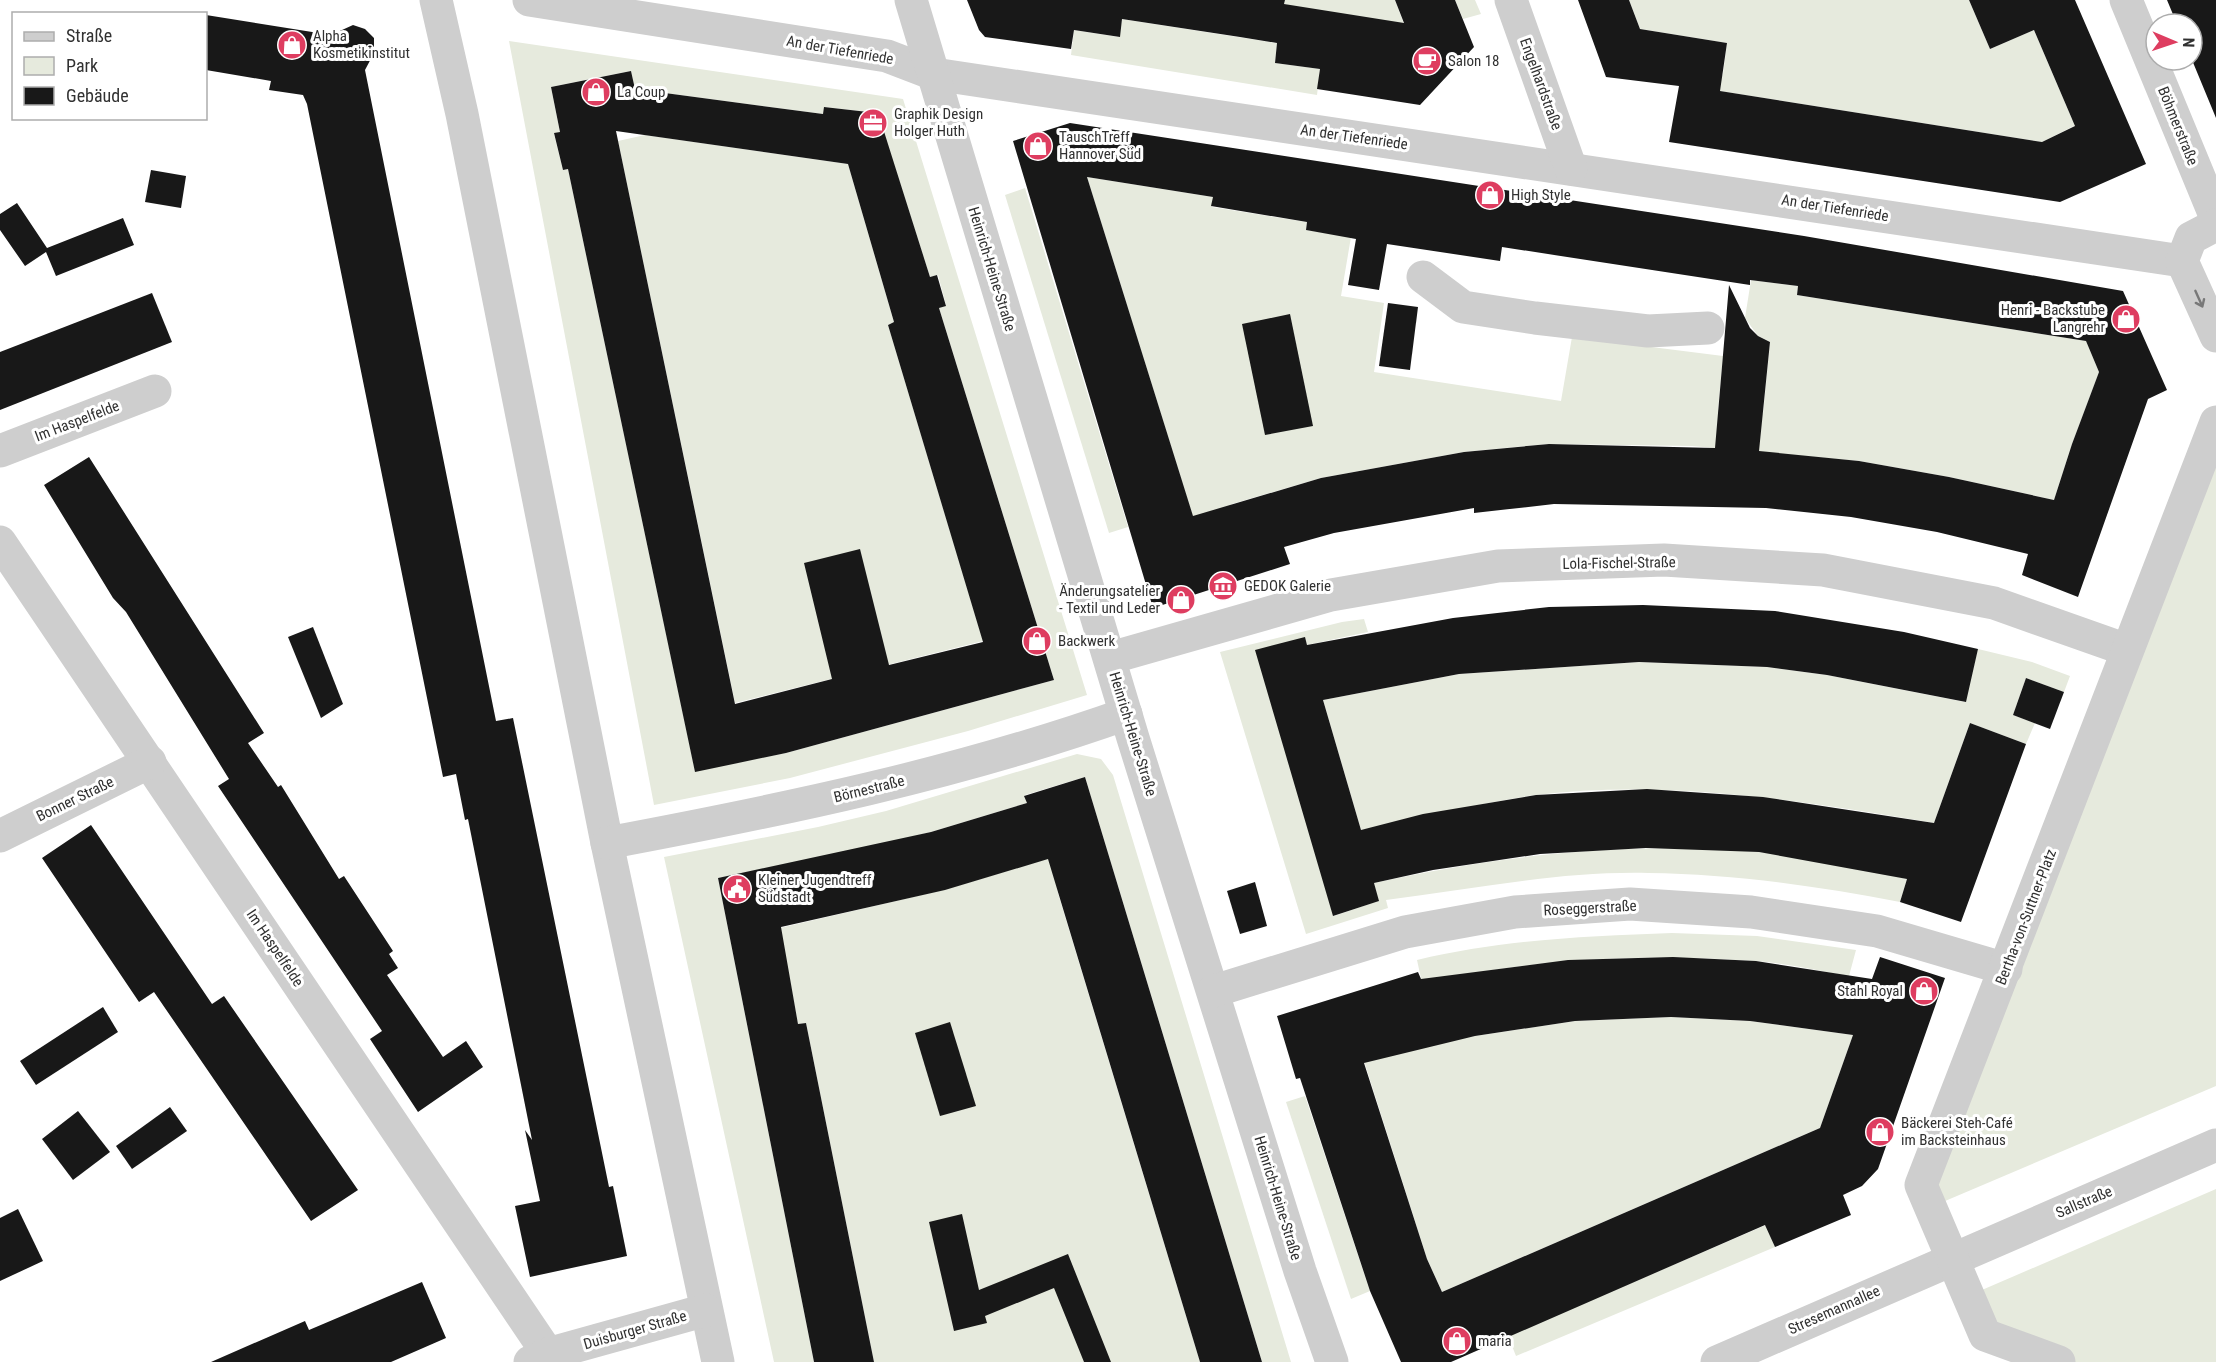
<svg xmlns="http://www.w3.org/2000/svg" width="2216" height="1362" viewBox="0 0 2216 1362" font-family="'Roboto Condensed',sans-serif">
	<rect width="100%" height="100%" fill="#fff"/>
	<g fill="#e6eadd" fill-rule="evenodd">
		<polygon points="1285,0 1395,0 1408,35 1284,4"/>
		<polygon points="1455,0 1475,0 1481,14 1463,19"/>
		<polygon points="1629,0 1969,0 1990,49 2034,30 2072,119 2080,123 2042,142 1713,90 1723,74 1727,43 1640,29"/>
		<polygon points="1122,19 1277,43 1275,63 1320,69 1317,95 1071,55 1074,30 1119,37"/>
		<path d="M 509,41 L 903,99 L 1087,695 L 968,731 L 790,778 L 654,805 ZM 631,71 L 635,89 L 823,114 L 825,107 L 868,112 L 880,121 L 930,277 L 938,275 L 946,305 L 939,308 L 1054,680 L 786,753 L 695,771 L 568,169 L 563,170 L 554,134 L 560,132 L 551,87 Z"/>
		<polygon points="645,135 848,164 894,322 888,325 983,641 735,703 618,141"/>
		<polygon points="1087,177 1213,197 1212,207 1307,222 1306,230 1351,237 1341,296 1384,303 1374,372 1561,401 1572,337 1723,356 1718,410 1763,414 1770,342 1758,336 1745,318 1751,280 1798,286 1797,295 2086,341 2099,372 2072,444 2054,500 1949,477 1859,461 1692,446 1548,444 1464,452 1321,478 1232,504 1198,533"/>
		<polygon points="1025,188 1128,527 1109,533 1005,195"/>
		<polygon points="2216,445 2216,1086 1931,1207 1921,1185"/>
		<path d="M 1364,619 L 1368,632 L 1307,645 L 1305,638 L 1313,845 L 1334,916 L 1378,901 L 1374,883 C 1500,855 1629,841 1759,852 C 1809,857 1858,868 1907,879 L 1900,902 C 1816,886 1733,874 1648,873 C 1560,871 1472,889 1386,900 L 1388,908 L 1306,934 L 1220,652 L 1342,622 Z"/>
		<path d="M 1978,649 L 2032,662 L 2070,676 L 2064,692 L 2026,678 L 2013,715 L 2035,723 L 2026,744 L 1970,723 L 1934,823 C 1803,801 1669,779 1536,795 C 1478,803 1419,819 1361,830 L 1323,700 L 1459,674 L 1639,662 L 1767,667 L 1827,675 L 1965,702 Z"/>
		<polygon points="1077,754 1101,759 1113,775 1291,1362 1262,1362 1085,777 1025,795 1027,803 931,832 860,849 718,878 814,1362 774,1362 664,857 818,827 886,811"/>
		<polygon points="1053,857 1058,893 1200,1362 874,1362 806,1023 798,1024 780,928 947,889"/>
		<path d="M 1672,933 L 1757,936 L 1856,950 L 1849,976 C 1818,971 1786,963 1754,961 C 1643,953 1530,959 1422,983 L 1417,960 C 1501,940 1586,936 1672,933 Z"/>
		<polygon points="1671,1017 1750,1021 1853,1035 1820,1128 1442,1292 1427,1259 1363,1058 1475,1036 1575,1021"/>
		<polygon points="1305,1096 1370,1291 1351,1299 1286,1102"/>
		<polygon points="2216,1189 2216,1362 2053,1362 1985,1335 1968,1296"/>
		<polygon points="1766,1225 1775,1247 1516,1356 1508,1336"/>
	</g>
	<g fill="#181818" fill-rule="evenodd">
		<polygon points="967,0 1285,0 1284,4 1404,23 1395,0 1455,0 1474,47 1420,105 1317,89 1320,69 1275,63 1277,43 1240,37 1122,19 1120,37 1074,30 1071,49 985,37 979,30"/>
		<polygon points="1578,0 1629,0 1640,29 1727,43 1720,91 2042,142 2075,126 2034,30 1990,49 1969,0 2075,0 2146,164 2060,202 1669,142 1679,86 1606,77"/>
		<polygon points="2167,0 2216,0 2216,118 2192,60 2192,24 2177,24"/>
		<polygon points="206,15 331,35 353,25 365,29 374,38 374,53 365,70 496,721 513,718 609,1187 613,1186 627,1256 530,1277 515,1206 540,1201 525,1130 532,1140 468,819 465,820 456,774 443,777 307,104 303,95 269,90 271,81 206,70"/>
		<path d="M 631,71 L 635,89 L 823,114 L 824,107 L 868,112 L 881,122 L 930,277 L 937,275 L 946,306 L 939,308 L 1054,680 L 786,753 L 695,772 L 568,169 L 563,170 L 554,133 L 560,132 L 551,87 ZM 616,131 L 848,164 L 894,322 L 888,325 L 983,642 L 889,665 L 860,549 L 804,563 L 832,679 L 735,704 Z"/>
		<path d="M 1070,123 L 1804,236 L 2123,291 L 2167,390 L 2148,399 L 2078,597 L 2022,575 L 2028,554 L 1937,532 L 1851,517 L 1766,508 L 1554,504 L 1474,513 L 1474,508 L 1334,533 L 1284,547 L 1290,564 L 1153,608 L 1013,141 ZM 1087,177 L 1213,197 L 1211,206 L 1307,222 L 1306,230 L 1356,239 L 1348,285 L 1379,290 L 1387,244 L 1500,261 L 1502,247 L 1750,285 L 1750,280 L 1798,286 L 1797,295 L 2086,341 L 2099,372 L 2072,444 L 2054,500 L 1949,477 L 1859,461 L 1759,451 L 1770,342 L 1758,336 L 1750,328 L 1729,285 L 1715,448 L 1549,444 L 1464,452 L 1321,478 L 1193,516 Z"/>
		<polygon points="151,170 186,176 181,208 145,202"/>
		<polygon points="17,203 47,248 123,218 134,245 56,276 46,252 25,266 0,230 0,214"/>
		<polygon points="152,293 172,342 0,410 0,352"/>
		<polygon points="1388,303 1418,307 1410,370 1379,366"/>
		<polygon points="1290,314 1313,426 1265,435 1242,324"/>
		<polygon points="89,457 264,733 248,743 278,787 281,785 339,879 344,876 393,951 389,954 398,968 387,975 443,1057 466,1041 483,1067 418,1112 370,1039 382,1031 218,786 229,779 126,612 113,598 44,485"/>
		<polygon points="1643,605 1775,611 1904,632 1978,649 1966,702 1827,675 1767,667 1639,662 1459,674 1323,700 1361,830 1423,814 1536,795 1647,789 1763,797 1934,823 1970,723 2026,744 1961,922 1900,902 1907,879 1759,852 1646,848 1540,854 1433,870 1374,883 1379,901 1333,916 1255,650 1305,637 1307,645 1453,618 1549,607"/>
		<polygon points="313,627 343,704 321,718 288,637"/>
		<polygon points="2026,678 2064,692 2050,729 2013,715"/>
		<polygon points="1085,777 1262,1362 1200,1362 1048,859 945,890 781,927 798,1024 806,1023 874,1362 814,1362 718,878 931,832 1027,803 1024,796"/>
		<polygon points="91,825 212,1004 224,996 358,1190 311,1221 154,992 139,1002 42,858"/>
		<polygon points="1255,882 1267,926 1240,934 1227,891"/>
		<path d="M 1673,957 L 1756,961 L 1872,979 L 1880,957 L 1945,978 L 1878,1169 L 1862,1186 L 1843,1195 L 1851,1215 L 1775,1247 L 1765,1225 L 1451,1362 L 1401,1362 L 1370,1291 L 1300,1078 L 1296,1079 L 1277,1016 L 1418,972 L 1421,979 L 1568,960 ZM 1671,1017 L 1750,1021 L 1853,1035 L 1820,1128 L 1442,1292 L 1427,1259 L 1364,1063 L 1475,1036 L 1575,1021 Z"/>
		<polygon points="103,1007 118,1032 36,1085 20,1061"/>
		<polygon points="950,1022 976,1106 940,1116 915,1033"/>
		<polygon points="170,1107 187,1131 132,1169 116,1146"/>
		<polygon points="78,1111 110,1152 73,1180 42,1139"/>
		<polygon points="18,1209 43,1261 0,1281 0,1218"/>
		<polygon points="962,1214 979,1290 1068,1254 1111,1362 1084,1362 1054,1288 985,1316 987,1323 954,1331 929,1222"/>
		<polygon points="422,1282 446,1338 391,1362 211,1362 305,1321 309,1330"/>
	</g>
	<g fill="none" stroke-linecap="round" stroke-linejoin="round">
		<g stroke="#cecece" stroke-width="33">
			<polyline points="436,0 462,114 607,843 718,1362"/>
			<polyline points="529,0 887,56 934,74 2182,261"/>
			<polyline points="911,0 1133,738 1300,1271 1332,1362"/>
			<polyline points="1511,0 1571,169"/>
			<polyline points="2126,0 2216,218"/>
			<polyline points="2216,225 2191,238 2182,261 2216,336"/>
			<polyline points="1423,277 1463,307 1535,318 1648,331 1708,328"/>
			<polyline points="0,451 155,391"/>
			<polyline points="0,542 548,1354"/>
			<polyline points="1110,658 1331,595 1498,566 1664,560 1823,570 1994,603 2127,650"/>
			<polyline points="0,836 150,762"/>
			<path d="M 607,843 C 783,810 957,774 1126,714"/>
			<polyline points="1214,991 1405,932 1515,912 1630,904 1751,912 1877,931 2006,969"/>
			<polyline points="530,1362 548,1354 706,1310"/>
			<polyline points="1717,1362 2216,1145"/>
			<polyline points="2059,1362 1985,1335 1921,1185 2216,422"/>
		</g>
	</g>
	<defs><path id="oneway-shaft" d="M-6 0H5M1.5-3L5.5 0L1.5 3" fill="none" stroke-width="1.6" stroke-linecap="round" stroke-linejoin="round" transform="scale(1.5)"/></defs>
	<use stroke="#787878" href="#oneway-shaft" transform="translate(2199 299) rotate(66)"/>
	<defs>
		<g id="shop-disc" transform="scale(1.5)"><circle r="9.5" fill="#de3d60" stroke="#fff"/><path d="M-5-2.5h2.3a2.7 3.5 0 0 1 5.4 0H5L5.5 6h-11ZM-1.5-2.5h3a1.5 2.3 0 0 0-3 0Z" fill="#fff"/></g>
		<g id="cafe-disc" transform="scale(1.5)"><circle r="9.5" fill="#de3d60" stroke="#fff"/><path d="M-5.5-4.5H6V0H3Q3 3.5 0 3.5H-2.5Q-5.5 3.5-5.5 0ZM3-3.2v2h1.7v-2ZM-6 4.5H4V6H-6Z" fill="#fff"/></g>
		<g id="office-disc" transform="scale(1.5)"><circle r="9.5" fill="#de3d60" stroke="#fff"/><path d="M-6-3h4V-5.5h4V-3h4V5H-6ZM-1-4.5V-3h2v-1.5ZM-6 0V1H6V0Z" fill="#fff"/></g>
		<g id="museum-disc" transform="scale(1.5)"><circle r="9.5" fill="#de3d60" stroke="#fff"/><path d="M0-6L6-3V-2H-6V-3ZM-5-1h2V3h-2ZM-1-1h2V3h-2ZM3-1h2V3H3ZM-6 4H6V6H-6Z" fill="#fff"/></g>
		<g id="civic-disc" transform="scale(1.5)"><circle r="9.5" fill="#de3d60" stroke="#fff"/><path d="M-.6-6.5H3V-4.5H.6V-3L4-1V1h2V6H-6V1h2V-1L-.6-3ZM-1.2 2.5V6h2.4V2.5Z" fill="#fff"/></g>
	</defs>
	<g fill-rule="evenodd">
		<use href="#shop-disc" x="292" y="45"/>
		<use href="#cafe-disc" x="1427" y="61"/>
		<use href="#shop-disc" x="596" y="92"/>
		<use href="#office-disc" x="873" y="123"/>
		<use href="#shop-disc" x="1038" y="146"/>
		<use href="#shop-disc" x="1490" y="195"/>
		<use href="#shop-disc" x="2126" y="319"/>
		<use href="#museum-disc" x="1223" y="586"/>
		<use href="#shop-disc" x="1181" y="600"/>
		<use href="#shop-disc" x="1037" y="641"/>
		<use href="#civic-disc" x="737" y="889"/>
		<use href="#shop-disc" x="1924" y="991"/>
		<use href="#shop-disc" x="1880" y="1132"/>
		<use href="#shop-disc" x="1457" y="1341"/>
	</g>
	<g text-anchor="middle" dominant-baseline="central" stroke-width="6" stroke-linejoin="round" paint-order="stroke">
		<g font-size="15" fill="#313131" stroke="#fff" text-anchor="start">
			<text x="313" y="36">Alpha<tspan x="313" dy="17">Kosmetikinstitut</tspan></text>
			<text x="1448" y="61">Salon 18</text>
			<text x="617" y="92">La Coup</text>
			<text x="894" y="114">Graphik Design<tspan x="894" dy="17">Holger Huth</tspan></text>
			<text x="1059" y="137">TauschTreff<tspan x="1059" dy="17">Hannover Süd</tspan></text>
			<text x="1511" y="195">High Style</text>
			<text x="2105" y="310" text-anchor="end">Henri - Backstube<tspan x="2105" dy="17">Langrehr</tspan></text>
			<text x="1244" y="586">GEDOK Galerie</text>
			<text x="1160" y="591" text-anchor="end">Änderungsatelier<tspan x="1160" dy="17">- Textil und Leder</tspan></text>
			<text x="1058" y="641">Backwerk</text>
			<text x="758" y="880">Kleiner Jugendtreff<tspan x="758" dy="17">Südstadt</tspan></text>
			<text x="1903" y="991" text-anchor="end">Stahl Royal</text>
			<text x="1901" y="1123">Bäckerei Steh-Café<tspan x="1901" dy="17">im Backsteinhaus</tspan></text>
			<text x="1478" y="1341">maria</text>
		</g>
		<g font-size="15" fill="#313131" stroke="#fff">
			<text transform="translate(840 50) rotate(10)">An der Tiefenriede</text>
			<text transform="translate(1541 84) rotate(70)">Engelhardstraße</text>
			<text transform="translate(2178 126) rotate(68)">Böhmerstraße</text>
			<text transform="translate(1354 137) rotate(8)">An der Tiefenriede</text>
			<text transform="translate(1835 208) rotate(9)">An der Tiefenriede</text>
			<text transform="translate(992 269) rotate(73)">Heinrich-Heine-Straße</text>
			<text transform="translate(77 421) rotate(-21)">Im Haspelfelde</text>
			<text transform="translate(1619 563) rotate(-1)">Lola-Fischel-Straße</text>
			<text transform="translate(1133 734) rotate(73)">Heinrich-Heine-Straße</text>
			<text transform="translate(869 789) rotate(-14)">Börnestraße</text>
			<text transform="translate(75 799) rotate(-26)">Bonner Straße</text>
			<text transform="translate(1590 908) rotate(-3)">Roseggerstraße</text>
			<text transform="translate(2026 917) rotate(-69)">Bertha-von-Suttner-Platz</text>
			<text transform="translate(275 948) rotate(56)">Im Haspelfelde</text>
			<text transform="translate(1278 1198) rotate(73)">Heinrich-Heine-Straße</text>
			<text transform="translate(2084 1202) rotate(-23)">Sallstraße</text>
			<text transform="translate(1834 1310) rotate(-24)">Stresemannallee</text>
			<text transform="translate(635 1330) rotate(-16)">Duisburger Straße</text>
		</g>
	</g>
	<rect x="12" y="12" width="195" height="108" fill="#ffffff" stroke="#adadad" stroke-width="1.5"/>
	<rect x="24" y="32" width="30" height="9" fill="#cecece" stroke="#adadad" stroke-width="1.5"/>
	<text x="66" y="42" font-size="18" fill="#313131">Straße</text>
	<rect x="24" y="57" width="30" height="18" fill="#e6eadd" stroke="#adadad" stroke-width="1.5"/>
	<text x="66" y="72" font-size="18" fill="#313131">Park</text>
	<rect x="24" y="87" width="30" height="18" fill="#181818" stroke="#adadad" stroke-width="1.5"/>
	<text x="66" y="102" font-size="18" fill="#313131">Gebäude</text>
	<g transform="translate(2174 42) rotate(92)"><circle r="28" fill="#ffffff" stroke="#adadad" stroke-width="1.5"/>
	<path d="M0-4.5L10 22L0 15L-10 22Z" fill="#de3d60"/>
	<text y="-9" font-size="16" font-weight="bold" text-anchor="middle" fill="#313131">N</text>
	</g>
</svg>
